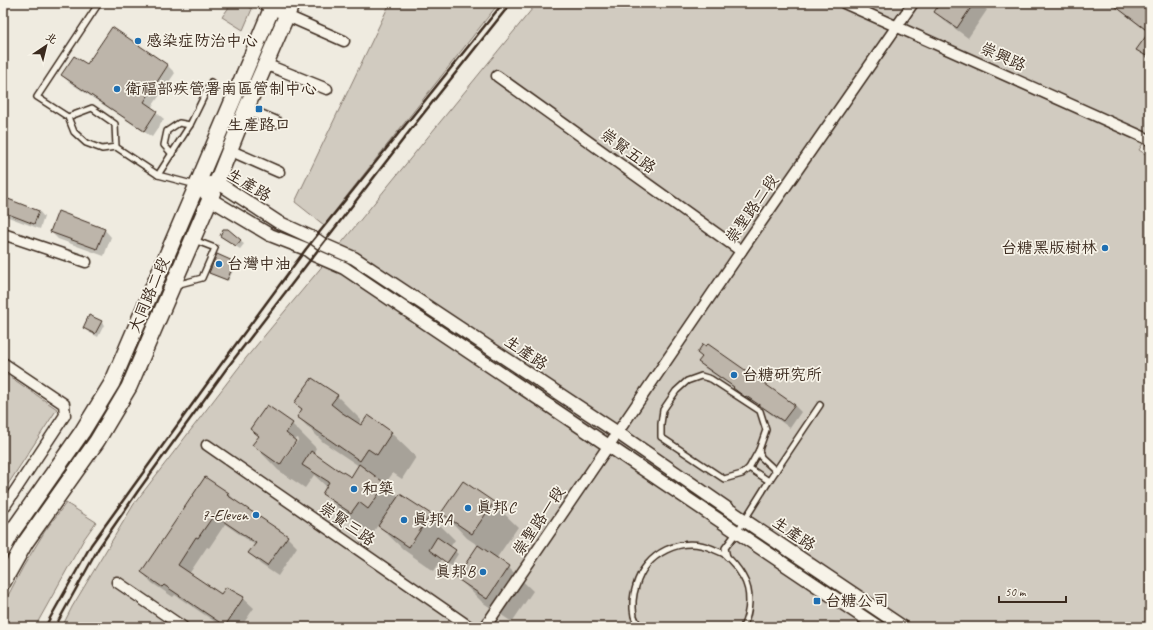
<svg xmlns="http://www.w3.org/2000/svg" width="1153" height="630" viewBox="0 0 1153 630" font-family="Caveat,'LXGW WenKai TC',sans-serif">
	<rect width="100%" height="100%" fill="#efebe0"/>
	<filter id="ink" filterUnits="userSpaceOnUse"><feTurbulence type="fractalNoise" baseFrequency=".025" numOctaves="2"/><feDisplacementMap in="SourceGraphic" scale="8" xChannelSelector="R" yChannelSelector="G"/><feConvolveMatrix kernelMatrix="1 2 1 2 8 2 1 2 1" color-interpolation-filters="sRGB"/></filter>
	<g filter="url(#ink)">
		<g fill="#d1cbc0" stroke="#867a6f">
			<polygon points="232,3 244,3 252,9 243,30 222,17"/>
			<polygon points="390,3 499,3 324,225 295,202"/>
			<polygon points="537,3 1150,3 1150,132 1139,150 1150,157 1150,627 62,627 72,607 134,504 246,358 344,240"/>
			<polygon points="3,372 57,409 3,492"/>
			<polygon points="66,503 96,522 84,539 35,627 3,627 3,605 23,567 45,531"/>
		</g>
		<g fill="#0003" fill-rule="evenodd">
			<polygon points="941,3 979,3 987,10 968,38 946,22 935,12"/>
			<polygon points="1111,3 1150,3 1150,60 1145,57 1138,50 1149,33"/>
			<polygon points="112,29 168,66 175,73 151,108 164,119 152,137 69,82 62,75 88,66"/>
			<polygon points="3,198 39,211 44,217 40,229 3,215"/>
			<polygon points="104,229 111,237 104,256 58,239 51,232"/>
			<polygon points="221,236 240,241 244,244 240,249 224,239"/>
			<polygon points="234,262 236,264 228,281 211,274"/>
			<polygon points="101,322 104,325 98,337 87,331 84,328"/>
			<polygon points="699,362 794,405 801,412 790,428 754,402 753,403 741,395 734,388 706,369"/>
			<path d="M 337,396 L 361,420 L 358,425 L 361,426 L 368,417 L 391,433 L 416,457 L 402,479 L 393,473 L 385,484 L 399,497 L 400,495 L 430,515 L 455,540 L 450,547 L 458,554 L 451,565 L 442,559 L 434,571 L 404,550 L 378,525 L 372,534 L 344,514 L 323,493 L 327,487 L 314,475 L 305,488 L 278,470 L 254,445 L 259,437 L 252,429 L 292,424 L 316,448 L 313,454 L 338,471 L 351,478 L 359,466 L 323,442 L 298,417 L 303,410 L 296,403 ZM 297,438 L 299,439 L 283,462 L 281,460 Z"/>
			<polygon points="228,493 239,504 287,537 297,547 278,576 260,564 250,553 255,545 225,524 209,548 207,547 189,574 222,596 243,598 254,608 241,627 223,627 175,595 173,597 152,583 142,572"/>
			<polygon points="493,503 518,527 496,559 508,567 533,591 512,622 482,602 457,577 479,546 467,538 443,513"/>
		</g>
		<g fill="#bdb5aa" stroke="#3b2a1e">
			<polygon points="940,3 974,3 957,28 934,12"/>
			<polygon points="1111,3 1150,3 1150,58 1136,50 1149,32"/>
			<polygon points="112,27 168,65 144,102 157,111 144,131 61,75 74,56 87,64"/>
			<polygon points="3,197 39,211 34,224 3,212"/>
			<polygon points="58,211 105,229 97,249 50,232"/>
			<polygon points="223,229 228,229 241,240 236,246 220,236"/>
			<polygon points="217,254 235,262 227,280 209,273"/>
			<polygon points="89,315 102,321 95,334 83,328"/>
			<polygon points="703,344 706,346 708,344 795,405 783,421 746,396 745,397 733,388 734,387 698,362 702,357 697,353"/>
			<polygon points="312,378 338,395 331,404 341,412 361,425 368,415 392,432 377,455 368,449 360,461 297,417 302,409 294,403"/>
			<polygon points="267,405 293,423 286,433 296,441 280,465 252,445 259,436 250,429"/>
			<polygon points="311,451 338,470 338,469 351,477 359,464 386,484 368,509 359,502 351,513 322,494 329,482 302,465"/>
			<polygon points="205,477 229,493 227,495 288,536 267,566 248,553 256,543 214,515 198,538 196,537 178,565 221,594 226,587 244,597 225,626 164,585 162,587 141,572"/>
			<polygon points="463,481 494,502 472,534 441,513"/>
			<polygon points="400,494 431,514 409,547 378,526"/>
			<polygon points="437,537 456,550 447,563 429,550"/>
			<polygon points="478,545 509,566 487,599 456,578"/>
		</g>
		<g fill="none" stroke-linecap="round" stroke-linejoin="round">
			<g stroke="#3b2a1e" stroke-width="8">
				<g id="service">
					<polyline points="99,3 37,97 68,117 74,132 86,143 102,149 116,147 158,175 196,185"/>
					<polyline points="68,117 92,108 115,124 116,147"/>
					<polyline points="172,154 164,145 167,131 179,123 190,125"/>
					<polyline points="158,175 190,125 211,82"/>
					<polyline points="176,285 202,278 215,248 194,240"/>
					<polyline points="749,468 759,450"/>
					<polyline points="769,481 749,468 742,474 724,479 661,437 661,424 663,410 676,391 687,381 701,376 711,379 760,411 766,430 759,450 761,457 776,471"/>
					<polyline points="727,557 725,548 737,532 769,481 820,405"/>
					<path d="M 639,627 C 638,623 635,620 634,616 C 632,606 633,595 636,586 C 645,553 682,535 713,549 C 717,551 721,552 724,554 C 732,561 738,568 743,577 C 752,592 750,612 743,627"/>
				</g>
			</g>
			<g stroke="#3b2a1e" stroke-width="13">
				<g id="minor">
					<polyline points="262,3 285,15 344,41"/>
					<polyline points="844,3 1150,140"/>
					<polyline points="265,64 327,89"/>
					<polyline points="497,76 741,251"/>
					<polyline points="246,109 277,122"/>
					<polyline points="229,150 279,172"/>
					<polyline points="3,234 86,262"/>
					<polyline points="3,363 64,404 65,415 3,509"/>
					<polyline points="207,445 470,627"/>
					<polyline points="117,582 183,627"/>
					<polyline points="485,627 748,241 913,3"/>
				</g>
			</g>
			<g stroke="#3b2a1e" stroke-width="15">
				<g id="tertiary">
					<polyline points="197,185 217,182 278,222 315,239 322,244 354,258 618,433 738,516 903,627"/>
					<polyline points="205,193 210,199 270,235 306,249 314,255 344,268 878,627"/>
				</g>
			</g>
			<g stroke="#3b2a1e" stroke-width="18">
				<g id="primary">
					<polyline points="3,549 12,532 82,432 112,383 197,185 274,3"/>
					<polyline points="3,582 25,543 97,441 129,387 210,199 246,109 292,3"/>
				</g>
			</g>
			<use href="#service" stroke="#f7f3e8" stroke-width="5"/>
			<use href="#minor" stroke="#f7f3e8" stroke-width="10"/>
			<use href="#tertiary" stroke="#f7f3e8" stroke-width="12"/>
			<use href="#primary" stroke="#f7f3e8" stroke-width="15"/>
			<g stroke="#3b2a1e" stroke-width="2.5">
				<polyline points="45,627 91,545 222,363 306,249 503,3"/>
				<polyline points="55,627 98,549 138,491 227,368 412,128 511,3"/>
			</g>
		</g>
	</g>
	<g fill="#1f6fb2" stroke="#f7f3e8" stroke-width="1.5">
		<circle cx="138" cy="41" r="4"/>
		<circle cx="117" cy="89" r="4"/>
		<rect x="255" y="105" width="8" height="8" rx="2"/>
		<circle cx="1105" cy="248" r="4"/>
		<circle cx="219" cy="264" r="4"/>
		<circle cx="734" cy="375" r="4"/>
		<circle cx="354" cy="489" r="4"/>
		<circle cx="468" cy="508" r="4"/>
		<circle cx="256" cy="515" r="4"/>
		<circle cx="404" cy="520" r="4"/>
		<circle cx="483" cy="572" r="4"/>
		<rect x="813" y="597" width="8" height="8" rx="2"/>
	</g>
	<g text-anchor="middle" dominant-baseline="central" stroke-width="3.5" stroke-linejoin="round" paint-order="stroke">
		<g font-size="16" fill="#3b2a1e" stroke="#f7f3e8" text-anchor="start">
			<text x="146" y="41">感染症防治中心</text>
			<text x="125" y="89">衛福部疾管署南區管制中心</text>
			<text x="259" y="125" text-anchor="middle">生產路口</text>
			<text x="1097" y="248" text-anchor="end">台糖黑版樹林</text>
			<text x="227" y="264">台灣中油</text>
			<text x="742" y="375">台糖研究所</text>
			<text x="362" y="489">和築</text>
			<text x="476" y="508">真邦C</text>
			<text x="248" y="515" text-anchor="end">7-Eleven</text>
			<text x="412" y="520">真邦A</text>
			<text x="475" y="572" text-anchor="end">真邦B</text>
			<text x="825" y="601">台糖公司</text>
		</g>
		<g font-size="16" fill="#3b2a1e" stroke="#f7f3e8">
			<text transform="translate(1003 57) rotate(24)">崇興路</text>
			<text transform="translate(628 151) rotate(36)">崇賢五路</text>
			<text transform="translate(249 185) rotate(31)">生產路</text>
			<text transform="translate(752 209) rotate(-55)">崇聖路二段</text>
			<text transform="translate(149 295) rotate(-67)">大同路二段</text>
			<text transform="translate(526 353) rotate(34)">生產路</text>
			<text transform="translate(539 521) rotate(-56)">崇聖路一段</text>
			<text transform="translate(347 524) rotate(35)">崇賢三路</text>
			<text transform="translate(794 534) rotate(34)">生產路</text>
		</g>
	</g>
	<rect width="1153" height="630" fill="none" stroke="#f7f3e8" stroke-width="16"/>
	<rect x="8" y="8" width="1137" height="614" fill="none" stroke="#3b2a1e" stroke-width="1.5" filter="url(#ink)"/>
	<g transform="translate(46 46) rotate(35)" stroke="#f7f3e8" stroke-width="3" paint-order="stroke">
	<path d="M0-3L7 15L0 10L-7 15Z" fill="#3b2a1e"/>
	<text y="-6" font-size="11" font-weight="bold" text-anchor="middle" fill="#3b2a1e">北</text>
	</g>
	<path d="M999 596v6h67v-6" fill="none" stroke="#3b2a1e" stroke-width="2"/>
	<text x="1005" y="596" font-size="12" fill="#3b2a1e" stroke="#f7f3e8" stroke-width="3" paint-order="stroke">50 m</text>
</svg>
